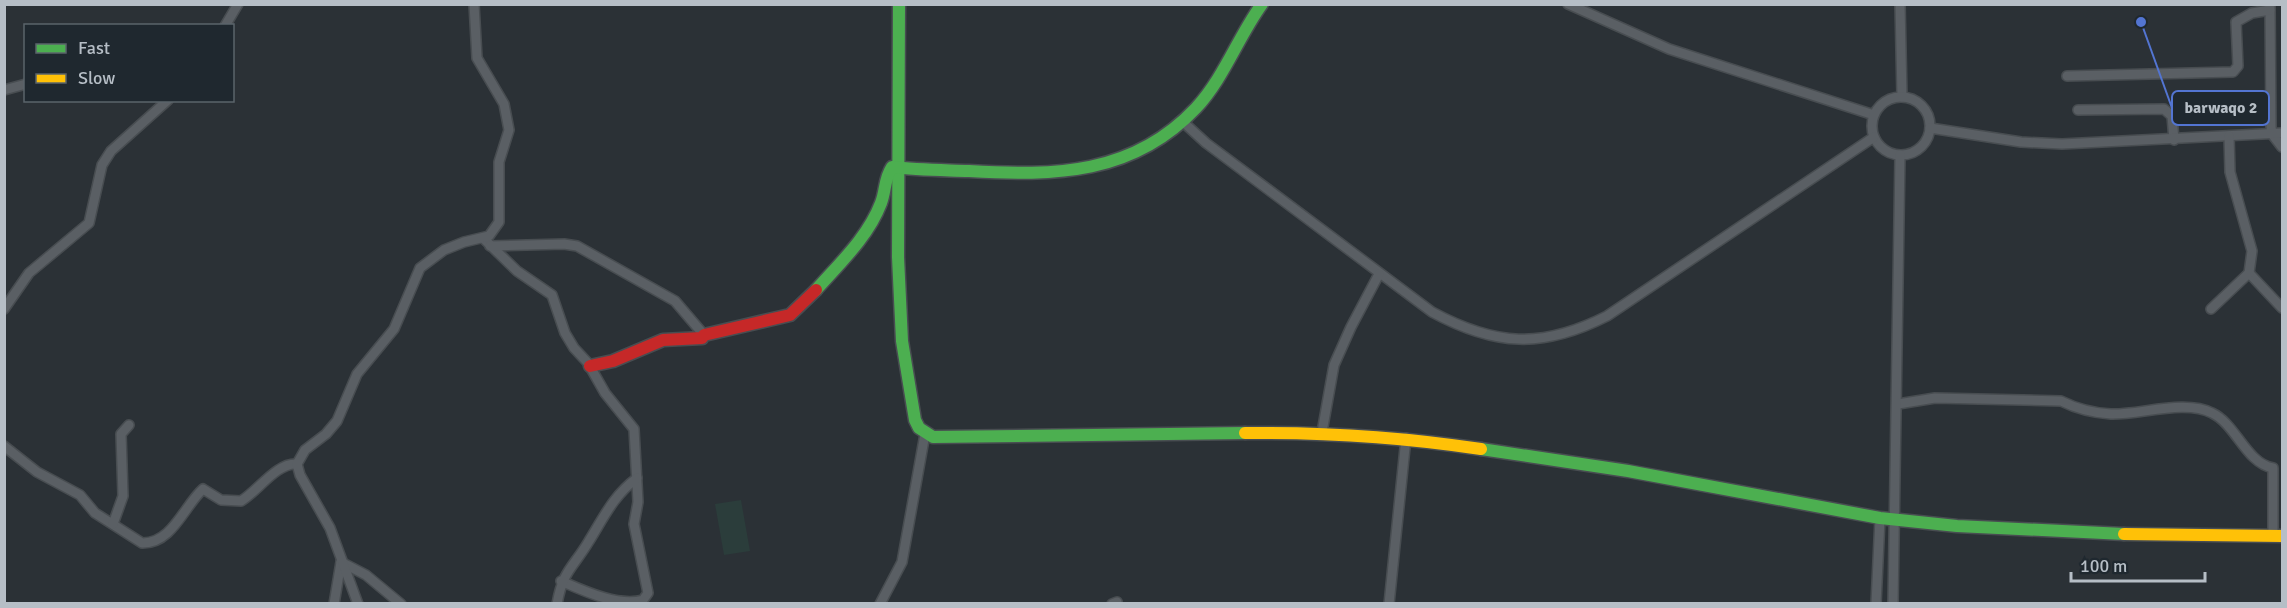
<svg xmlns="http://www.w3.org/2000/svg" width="2287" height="608" viewBox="0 0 2287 608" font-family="Signika,sans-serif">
	<rect width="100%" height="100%" fill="#2b3136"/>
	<polygon fill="#2b3d3b" points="741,500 750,551 724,555 715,504"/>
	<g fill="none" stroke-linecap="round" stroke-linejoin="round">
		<g stroke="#484d51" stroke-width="12">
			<g id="street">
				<polyline points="1568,4 1669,49 1874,115"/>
				<polyline points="1900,4 1902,97"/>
				<polyline points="2270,6 2271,127 2272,134 2282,147"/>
				<polyline points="225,26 238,4"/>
				<polyline points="2067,76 2233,72 2238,66 2236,22 2252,13 2270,10"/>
				<polyline points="4,90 26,84"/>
				<circle cx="1901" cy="126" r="29"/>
				<polyline points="2078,110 2164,109 2172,116 2174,140"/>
				<path d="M 1182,121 L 1206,143 L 1432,312 C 1495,346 1542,349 1607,316 L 1874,137"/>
				<polyline points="1930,128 2021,142 2062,144 2282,133"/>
				<path d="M 483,238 L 517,271 L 552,295 L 565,333 L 574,348 L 588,363 L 605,393 L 634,429 L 638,502 L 634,524 L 648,593 L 643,600 C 618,607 584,591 561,581"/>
				<polyline points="490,246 564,244 577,246 675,301 704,335"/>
				<polyline points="2249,273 2282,308"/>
				<polyline points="4,309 29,273 89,223 102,165 111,151 168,100"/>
				<polyline points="2211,309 2249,273 2252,251 2230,172 2229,136"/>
				<path d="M 1898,404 L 1935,398 L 2061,401 C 2077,409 2093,413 2111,414 C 2140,415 2185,399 2212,413 C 2236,424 2246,463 2273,468 L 2273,536"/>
				<polyline points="1322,432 1334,365 1351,327 1379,274"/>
				<path d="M 4,446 L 37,472 L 80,495 L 95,513 L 142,543 C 172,544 184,506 203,489 L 221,500 L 241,501 C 257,492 277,462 297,464"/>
				<polyline points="113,524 123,496 121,434 129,425"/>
				<polyline points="341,562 366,575 401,604"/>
				<polyline points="334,604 341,562"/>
				<polyline points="358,604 330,528 300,475 297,464 305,450 326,434 337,421 357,374 394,329 420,268 444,250 464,242 489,236 499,222 499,162 509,130 504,104 477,58 474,4"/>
				<path d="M 557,604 C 563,570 573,568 589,541 C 604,517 613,496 637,478"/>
				<polyline points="880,604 902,562 925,434"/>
				<polyline points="1112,604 1117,602"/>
				<polyline points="1389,604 1406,438"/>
				<polyline points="1876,604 1880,518"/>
				<polyline points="1893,604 1900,155"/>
			</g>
		</g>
		<g stroke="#484d51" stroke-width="15">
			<g id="fast">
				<polyline points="899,4 898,257 902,341 915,420 919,428 933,437 1245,433"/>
				<path d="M 816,290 C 840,263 868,237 881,203 C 886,190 884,179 892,167 C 918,170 943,170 969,171 C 1055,176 1133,175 1196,108 C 1224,78 1238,37 1262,4"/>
				<polyline points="1481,449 1628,471 1880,518 1957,526 2124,534"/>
			</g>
		</g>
		<g stroke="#484d51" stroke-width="15">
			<g id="slow">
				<path d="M 1245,433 C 1325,432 1402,437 1481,449"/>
				<polyline points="2124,534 2282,536"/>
			</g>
		</g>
		<g stroke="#484d51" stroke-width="15">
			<polyline id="jam" points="590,366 613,361 663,340 702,338 704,335 790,315 816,290"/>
		</g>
		<use href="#street" stroke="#5a5f64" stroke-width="9"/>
		<use href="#fast" stroke="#4caf50" stroke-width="12"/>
		<use href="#slow" stroke="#ffc107" stroke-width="12"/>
		<use href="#jam" stroke="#c62828" stroke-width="12"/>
	</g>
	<path fill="none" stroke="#5375d2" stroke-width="2" d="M2141 22L2172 108"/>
	<circle fill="#5375d2" stroke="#1f282f" stroke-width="2" cx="2141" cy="22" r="6"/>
	<rect fill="#1f282f" stroke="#5375d2" stroke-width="2" x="2172" y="91" width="97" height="34" rx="6"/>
	<g font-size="16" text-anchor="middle" font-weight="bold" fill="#b6bec6">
		<text x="2221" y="113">barwaqo 2</text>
	</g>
	<rect width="2287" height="608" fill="none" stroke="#b6bec6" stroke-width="12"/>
	<rect x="24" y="24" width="210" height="78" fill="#1f282f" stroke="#5b646b" stroke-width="1.5"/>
	<rect x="36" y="44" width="30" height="9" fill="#4caf50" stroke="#5b646b" stroke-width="1.5"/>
	<text x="78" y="54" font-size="18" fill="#b6bec6">Fast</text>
	<rect x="36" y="74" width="30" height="9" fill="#ffc107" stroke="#5b646b" stroke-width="1.5"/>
	<text x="78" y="84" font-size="18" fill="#b6bec6">Slow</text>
	<path d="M2071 572v9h134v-9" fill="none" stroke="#b6bec6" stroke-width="3"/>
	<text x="2080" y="572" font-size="18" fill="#b6bec6" stroke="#1f282f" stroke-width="4.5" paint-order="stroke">100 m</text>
</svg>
